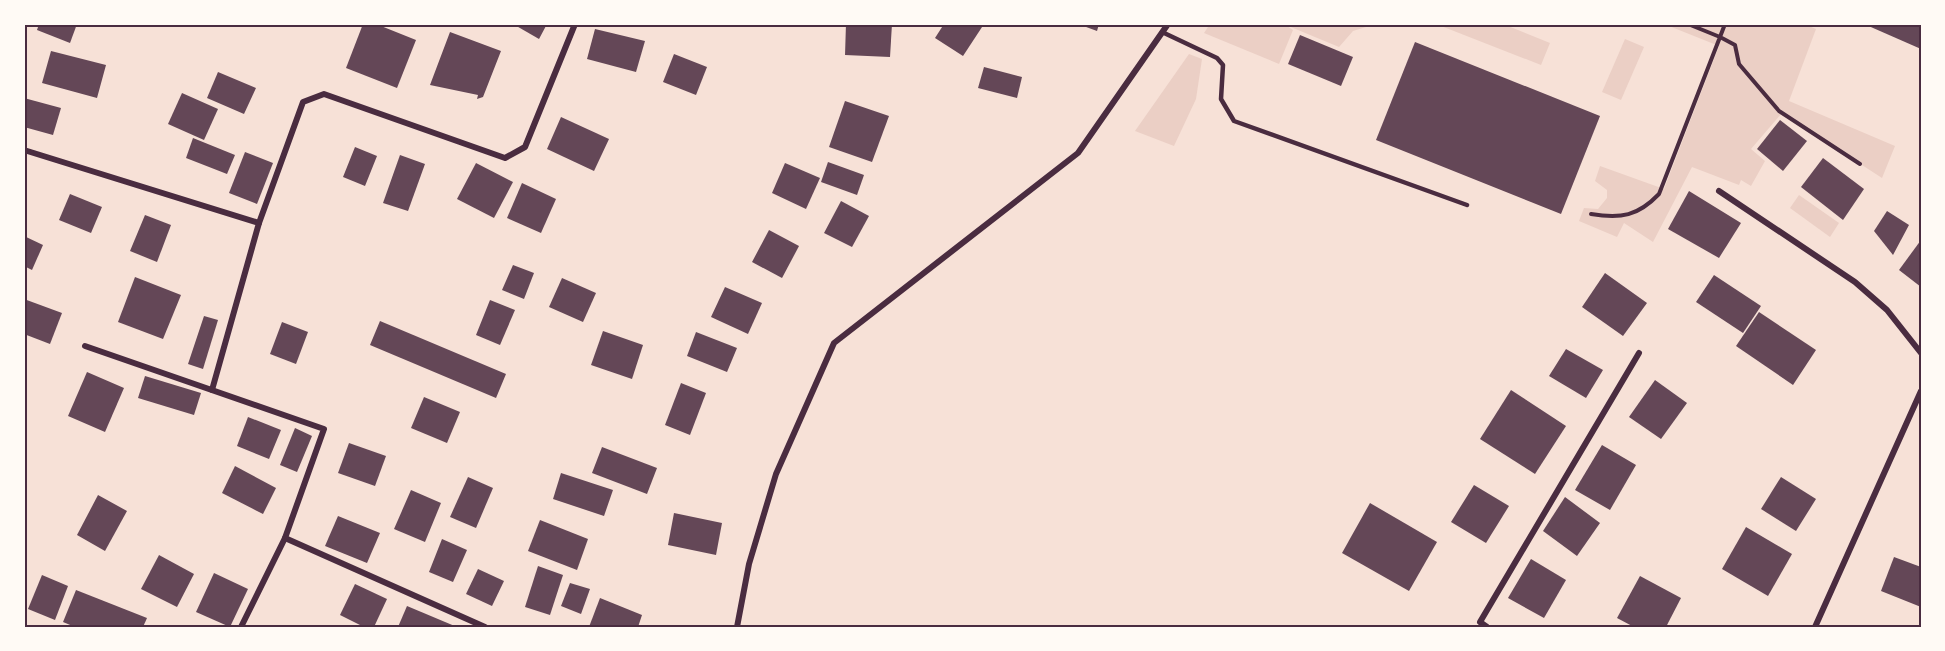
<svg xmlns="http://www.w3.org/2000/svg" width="1945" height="651" viewBox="0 0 1945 651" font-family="'Exo 2',sans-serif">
	<rect width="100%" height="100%" fill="#f7e1d7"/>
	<g fill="#ebcfc5">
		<polygon points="1210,24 1284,24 1293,30 1279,64 1204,33"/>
		<polygon points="1359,24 1366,27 1353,31 1339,47 1286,25"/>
		<polygon points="1436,24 1503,24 1550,43 1541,65"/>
		<polygon points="1664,24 1804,24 1816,29 1789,101 1895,146 1882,178 1782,113 1751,149 1765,161 1751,186 1741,180 1739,185 1692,167 1653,242 1624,223 1617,237 1579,221 1584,208 1598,209 1607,198 1607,190 1595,181 1600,166 1664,189 1719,46"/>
		<polygon points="1625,39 1644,47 1621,100 1602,92"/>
		<polygon points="1189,54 1202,59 1196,99 1174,146 1135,131"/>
		<polygon points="1799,195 1839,223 1830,237 1790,208"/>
	</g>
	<g fill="#644757">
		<polygon points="39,24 77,24 70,43 37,30"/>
		<polygon points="363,24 376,24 416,40 397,88 346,68"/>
		<polygon points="513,24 547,24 539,39"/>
		<polygon points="846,24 892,24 890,57 845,55"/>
		<polygon points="944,24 984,24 963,56 935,38"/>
		<polygon points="1078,24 1099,24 1097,31"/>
		<polygon points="1864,24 1921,24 1921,49"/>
		<polygon points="595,29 645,41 636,72 587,59"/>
		<polygon points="450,32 501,51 483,97 477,99 478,95 430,85"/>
		<polygon points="1300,35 1353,57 1341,86 1288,64"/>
		<polygon points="1415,42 1600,116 1561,214 1376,140"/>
		<polygon points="51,51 106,65 97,98 42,83"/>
		<polygon points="674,54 707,67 696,95 663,82"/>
		<polygon points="984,67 1022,77 1017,98 978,88"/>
		<polygon points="218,72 256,88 244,114 207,98"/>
		<polygon points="182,93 218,109 204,140 168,124"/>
		<polygon points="24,98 61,108 53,135 24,127"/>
		<polygon points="845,101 889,116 872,162 829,147"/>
		<polygon points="561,117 609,139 594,171 547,149"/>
		<polygon points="1780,120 1807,141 1783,171 1757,149"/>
		<polygon points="193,138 235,155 227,174 186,158"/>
		<polygon points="355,147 377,156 365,186 343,177"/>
		<polygon points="245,152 273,163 257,204 229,193"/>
		<polygon points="400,155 425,164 408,211 383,203"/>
		<polygon points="1823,158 1864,189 1843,220 1801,187"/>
		<polygon points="828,162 864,175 857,195 821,182"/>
		<polygon points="476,163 513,182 494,218 457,199"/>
		<polygon points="785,163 820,178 806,209 772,193"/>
		<polygon points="522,183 556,199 541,233 507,218"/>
		<polygon points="1689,191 1741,223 1719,258 1668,229"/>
		<polygon points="70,194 102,207 91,233 59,220"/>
		<polygon points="841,201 869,216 852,247 824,233"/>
		<polygon points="1887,211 1909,225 1893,255 1874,231"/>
		<polygon points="145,215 171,225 157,262 130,251"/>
		<polygon points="769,230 799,246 782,278 752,262"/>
		<polygon points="24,236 43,245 32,270 24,266"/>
		<polygon points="1921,240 1921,287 1899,270"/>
		<polygon points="513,265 534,273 524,299 502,290"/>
		<polygon points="1605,273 1647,303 1623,336 1582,307"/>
		<polygon points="1714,275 1761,306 1743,333 1696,302"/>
		<polygon points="135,277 181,295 163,339 118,322"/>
		<polygon points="562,278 596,293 583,322 549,307"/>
		<polygon points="725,287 762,303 748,334 711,317"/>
		<polygon points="24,299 62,313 50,344 24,334"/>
		<polygon points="490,300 515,310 500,345 476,335"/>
		<polygon points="1759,312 1816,350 1793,385 1736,346"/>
		<polygon points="204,316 218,320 203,369 188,364"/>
		<polygon points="380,321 506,374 496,398 370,345"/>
		<polygon points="282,322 308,332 296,364 270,354"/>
		<polygon points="603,331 643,345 632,379 591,365"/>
		<polygon points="696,332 737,348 727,372 687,356"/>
		<polygon points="1566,349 1603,370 1586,398 1549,376"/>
		<polygon points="87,372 124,388 105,432 68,416"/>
		<polygon points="145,376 201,393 194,415 138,398"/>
		<polygon points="1655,380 1687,403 1661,439 1629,417"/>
		<polygon points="681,383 706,393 690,435 665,425"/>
		<polygon points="1511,390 1566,426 1535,474 1480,439"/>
		<polygon points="424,397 460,412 447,443 411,428"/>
		<polygon points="248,417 281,430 269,459 237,446"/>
		<polygon points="295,428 312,436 297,472 280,465"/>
		<polygon points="349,443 386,456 375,486 338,473"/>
		<polygon points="1602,445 1636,465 1610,510 1575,490"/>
		<polygon points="602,447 657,468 647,494 592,473"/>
		<polygon points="235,466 276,488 263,514 222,493"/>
		<polygon points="561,473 613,490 604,516 553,499"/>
		<polygon points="468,477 493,488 476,528 450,517"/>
		<polygon points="1781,477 1816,499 1796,531 1761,509"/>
		<polygon points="1474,485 1509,506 1486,543 1451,522"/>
		<polygon points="411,490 441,503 425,542 394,529"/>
		<polygon points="98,495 127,511 105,551 77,535"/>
		<polygon points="1565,497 1600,523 1577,556 1543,531"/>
		<polygon points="1370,503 1437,542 1409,591 1342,553"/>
		<polygon points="674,513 722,523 716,555 668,545"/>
		<polygon points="338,516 380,533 367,563 325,546"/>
		<polygon points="540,520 588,539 577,570 528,551"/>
		<polygon points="1746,527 1792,554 1768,596 1722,569"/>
		<polygon points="442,539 467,550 453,582 429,572"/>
		<polygon points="159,555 194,574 177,607 141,589"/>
		<polygon points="1894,557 1921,567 1921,607 1881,591"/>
		<polygon points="1531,559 1566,580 1544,618 1508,598"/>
		<polygon points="538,566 563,575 550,615 525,607"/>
		<polygon points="478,569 504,581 492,606 466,594"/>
		<polygon points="214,573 248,589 230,627 196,612"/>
		<polygon points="42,575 68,586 55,620 28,609"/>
		<polygon points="1640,576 1681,598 1666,627 1634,627 1617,618"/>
		<polygon points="570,583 590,589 581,614 561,606"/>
		<polygon points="355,584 387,599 374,627 364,627 340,615"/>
		<polygon points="76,590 147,618 143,627 75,627 63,622"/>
		<polygon points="600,598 642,615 638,627 589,627"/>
		<polygon points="407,606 457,627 398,627"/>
	</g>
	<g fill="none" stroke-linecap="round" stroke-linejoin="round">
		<g stroke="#4a2c40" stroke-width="4">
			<polyline points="1725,24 1720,37 1735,45 1739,64 1779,111 1860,164"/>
			<path d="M 1591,214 C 1621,219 1638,216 1659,194 L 1720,37 L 1688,24"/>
		</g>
		<polyline stroke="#4a2c40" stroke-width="4.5" points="1162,32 1217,58 1223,65 1221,99 1234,121 1467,205"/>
		<g stroke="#4a2c40" stroke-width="6">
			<polyline points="24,150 259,223"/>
			<polyline points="1719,191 1855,282 1887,310 1921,353"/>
			<polyline points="85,346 324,429 285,538 241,627"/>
			<polyline points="212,390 259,223 303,102 324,94 505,158 525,147 575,24"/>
			<polyline points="285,538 485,627"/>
			<polyline points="737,627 749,564 776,474 834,343 1078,153 1168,24"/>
			<polyline points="1487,627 1480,622 1639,353"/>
			<polyline points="1815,627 1921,391"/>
		</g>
	</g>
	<rect width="1945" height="651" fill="none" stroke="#fffaf5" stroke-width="51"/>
	<rect x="26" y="26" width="1894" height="600" fill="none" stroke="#4a2c40" stroke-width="2"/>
</svg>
